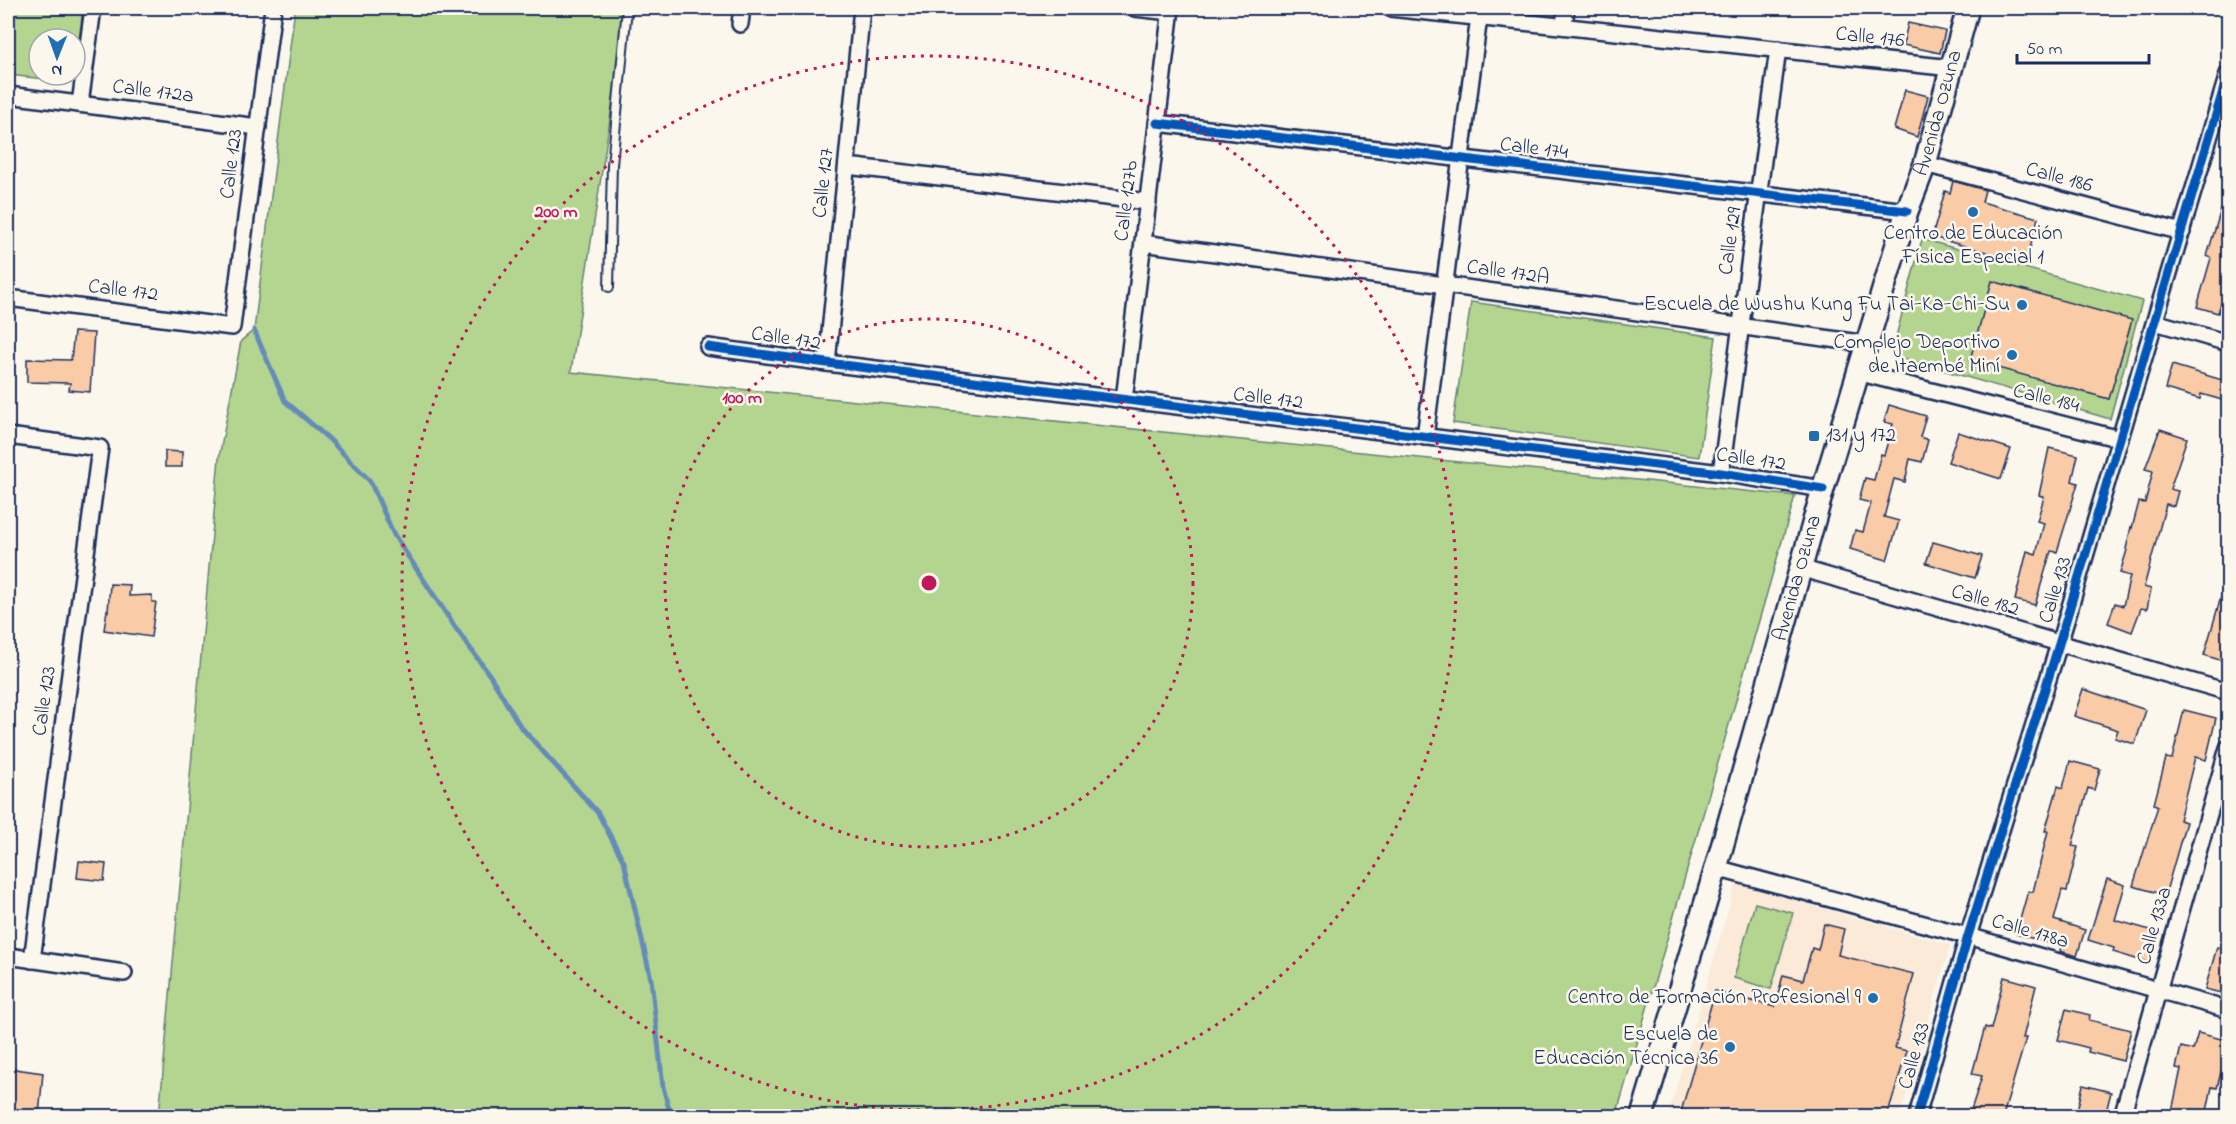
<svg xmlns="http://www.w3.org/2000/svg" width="2236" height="1124" viewBox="0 0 2236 1124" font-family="'Indie Flower',sans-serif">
	<rect width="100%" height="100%" fill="#fbf7ec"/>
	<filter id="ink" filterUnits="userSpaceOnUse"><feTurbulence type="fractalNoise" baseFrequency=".0167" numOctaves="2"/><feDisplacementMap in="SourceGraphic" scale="12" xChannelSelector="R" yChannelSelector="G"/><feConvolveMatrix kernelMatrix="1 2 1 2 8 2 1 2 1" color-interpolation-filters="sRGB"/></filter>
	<g filter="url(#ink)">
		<polygon fill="#faead7" points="1736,883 1950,945 1900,1116 1668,1116"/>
		<g fill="#b3d58f" stroke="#678276" stroke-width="1.5">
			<polygon points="8,8 83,8 75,75 75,39 39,39 39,75 75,75 74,82 8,75"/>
			<polygon points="295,8 627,8 571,372 1795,496 1616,1116 159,1116 219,458 241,341 254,330"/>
			<polygon points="1922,239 2142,301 2110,419 1891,355"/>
			<polygon points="1471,302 1716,337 1699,457 1453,423"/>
			<polygon points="1755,903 1793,913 1771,989 1734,978"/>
		</g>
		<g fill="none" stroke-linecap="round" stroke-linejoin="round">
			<polyline stroke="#658cb8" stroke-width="5" points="254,330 285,401 330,440 370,481 394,535 457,630 491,677 520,726 598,813 624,862 651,979 663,1087 671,1116"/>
		</g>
		<g fill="#f9cba7" stroke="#1b2f5e" stroke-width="1.5">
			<polygon points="1908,23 1945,31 1940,53 1903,45"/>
			<polygon points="1905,90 1928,96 1917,137 1894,129"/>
			<polygon points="1953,181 1985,190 1982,202 2038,218 2026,263 1932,237 1945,191 1950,193"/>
			<polygon points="2225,196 2229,197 2229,294 2224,293 2218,313 2197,307 2211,258 2207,256"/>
			<polygon points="1992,281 2132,320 2109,399 1970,360"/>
			<polygon points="74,332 94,333 90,392 69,390 70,383 27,382 27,359 71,360"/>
			<polygon points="2172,365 2229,382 2229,402 2201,394 2200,399 2165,389"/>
			<polygon points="1889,405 1926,416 1920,437 1928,440 1922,462 1910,459 1905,482 1894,479 1884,517 1899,521 1887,560 1850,549 1855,530 1863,532 1871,503 1859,500 1865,478 1874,480 1881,454 1884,455 1893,424 1884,422"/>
			<polygon points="2160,429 2187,438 2170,489 2178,491 2174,506 2166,504 2144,587 2151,589 2147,609 2141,608 2132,632 2108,623 2115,603 2123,606 2130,576 2120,573 2127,550 2126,549 2131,527 2132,528 2139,502 2145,503 2153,471 2145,469"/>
			<polygon points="1958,432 2011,449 2001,479 1948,462"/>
			<polygon points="2049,448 2078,455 2072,481 2078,483 2057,552 2051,551 2035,605 2015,600 2027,551 2036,554 2044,523 2037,521 2044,497 2039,495"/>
			<polygon points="165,451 182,452 182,467 165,467"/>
			<polygon points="1933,542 1982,556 1975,578 1926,563"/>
			<polygon points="2225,583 2229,583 2229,663 2204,655"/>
			<polygon points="110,584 130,585 129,596 152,595 152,602 156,602 151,637 104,630 107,610 108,611"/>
			<polygon points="2083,689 2146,710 2135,744 2115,738 2118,730 2074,716"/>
			<polygon points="2184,710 2216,718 2206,760 2195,757 2179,820 2186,822 2165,895 2133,886 2158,806 2154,804 2166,758 2172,759"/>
			<polygon points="2070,761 2100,769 2094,790 2088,788 2072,846 2078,847 2067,891 2062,890 2054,920 2085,930 2077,956 2060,951 2061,946 2016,934 2028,891 2033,892 2048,831 2045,831 2058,786 2063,788"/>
			<polygon points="79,861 106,864 104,881 77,878"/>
			<polygon points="2107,879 2125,885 2115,920 2157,932 2149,963 2113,952 2114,948 2088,940"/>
			<polygon points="1824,924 1844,929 1838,955 1914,974 1895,1048 1907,1051 1887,1116 1697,1116 1681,1112 1715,991 1775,1007 1783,975 1803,980 1812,948 1818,950"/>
			<polygon points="2217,947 2229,951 2229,995 2205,989"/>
			<polygon points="2004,977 2036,986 2023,1038 2026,1038 2003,1116 1969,1116 1982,1076 1972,1074 1985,1027 1991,1029"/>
			<polygon points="2066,1009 2090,1015 2089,1020 2131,1030 2123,1061 2088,1052 2089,1048 2058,1040"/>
			<polygon points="2198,1033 2229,1041 2217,1088 2212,1087 2206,1116 2171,1116 2181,1069 2176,1068 2181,1047 2193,1050"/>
			<polygon points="8,1068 43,1073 39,1115 8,1111"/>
			<polygon points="2083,1085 2111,1092 2105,1116 2076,1116"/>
		</g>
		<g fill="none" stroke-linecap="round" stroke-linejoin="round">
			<g stroke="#1b2f5e" stroke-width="12">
				<polyline id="lane" points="609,287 612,165 627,8"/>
			</g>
			<g stroke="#1b2f5e" stroke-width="20">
				<g id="street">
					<polyline points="1135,8 1170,12"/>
					<polyline points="1390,8 1952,68"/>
					<polyline points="740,24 742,8"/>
					<polyline points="1564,26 1566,8"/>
					<polyline points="8,95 258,127"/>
					<polyline points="80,104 93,8"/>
					<polyline points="1157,123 1907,211"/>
					<polyline points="1925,164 2182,232"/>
					<polyline points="847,166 1148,202"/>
					<polyline points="1143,243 1867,344"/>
					<polyline points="8,298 232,327 273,8"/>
					<polyline points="2155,322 2228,343"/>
					<polyline points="708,347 827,363 1721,473 1823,489"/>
					<polyline points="827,363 862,8"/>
					<polyline points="1857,372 2120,439"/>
					<polyline points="1124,400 1171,8"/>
					<polyline points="8,436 100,448 32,960"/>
					<polyline points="1425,437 1479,17"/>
					<polyline points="1721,473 1778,49"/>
					<polyline points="1800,568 2228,692"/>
					<polyline points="1716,868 1968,936 2228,1010"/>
					<polyline points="8,956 124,973"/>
					<polyline points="1917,1116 1968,936 2059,644 2228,74"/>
					<polyline points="2122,1116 2228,748"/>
				</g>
			</g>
			<g stroke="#1b2f5e" stroke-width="26">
				<g id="secondary">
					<path id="s1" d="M 1642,1116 L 1716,868 L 1823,489 L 1907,211 L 1925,164 L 1968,8"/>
				</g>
			</g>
			<use href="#lane" stroke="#fbf7ec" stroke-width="8"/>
			<use href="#street" stroke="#fbf7ec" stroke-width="15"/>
			<use href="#secondary" stroke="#fbf7ec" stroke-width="21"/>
			<g stroke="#fbf7ec" stroke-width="13">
				<g id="cycleway">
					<polyline points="1157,123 1907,211"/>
					<polyline points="708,347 827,363 1721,473 1823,489"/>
					<polyline points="1917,1116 1968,936 2059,644 2228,74"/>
				</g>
			</g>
			<use href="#cycleway" stroke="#0057b8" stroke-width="9"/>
		</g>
	</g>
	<g fill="none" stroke="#c2185b" stroke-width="3" stroke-dasharray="3 6">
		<circle cx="929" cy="583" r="264"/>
		<circle cx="929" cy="583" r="527"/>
	</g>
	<g fill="#1f6fb2" stroke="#fbf7ec" stroke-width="2">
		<circle cx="1973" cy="212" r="6"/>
		<circle cx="2022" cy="305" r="6"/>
		<circle cx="2012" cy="355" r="6"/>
		<rect x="1808" y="430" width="12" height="12" rx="3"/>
		<circle cx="1873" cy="998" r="6"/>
		<circle cx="1730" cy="1047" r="6"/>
	</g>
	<g text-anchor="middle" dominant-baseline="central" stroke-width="5" stroke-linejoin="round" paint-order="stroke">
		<g font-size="21" fill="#1b2f5e" stroke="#fbf7ec">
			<text transform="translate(1870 38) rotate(6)">Calle 176</text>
			<text transform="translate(153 92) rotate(7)">Calle 172a</text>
			<text stroke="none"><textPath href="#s1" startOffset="1046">Avenida Ozuna</textPath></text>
			<text transform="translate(1534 149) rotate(7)">Calle 174</text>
			<text transform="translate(232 164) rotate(-83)">Calle 123</text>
			<text transform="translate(2059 178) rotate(15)">Calle 186</text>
			<text transform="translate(824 183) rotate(-84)">Calle 127</text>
			<text transform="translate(1127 201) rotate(-83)">Calle 127b</text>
			<text transform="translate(1731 241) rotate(-82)">Calle 129</text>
			<text transform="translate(1508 273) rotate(8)">Calle 172A</text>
			<text transform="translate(123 291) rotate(7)">Calle 172</text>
			<text transform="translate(786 339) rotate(8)">Calle 172</text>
			<text transform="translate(1268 399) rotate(7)">Calle 172</text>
			<text transform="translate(2046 399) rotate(14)">Calle 184</text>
			<text transform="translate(1751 460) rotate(8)">Calle 172</text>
			<text stroke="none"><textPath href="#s1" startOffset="560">Avenida Ozuna</textPath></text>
			<text transform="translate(2056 590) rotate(-73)">Calle 133</text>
			<text transform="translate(1985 601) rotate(16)">Calle 182</text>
			<text transform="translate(45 701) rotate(-82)">Calle 123</text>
			<text transform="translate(2155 926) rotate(-74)">Calle 133a</text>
			<text transform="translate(2030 932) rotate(16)">Calle 178a</text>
			<text transform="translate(1915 1056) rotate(-74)">Calle 133</text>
		</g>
		<g font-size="21" fill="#1b2f5e" stroke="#fbf7ec" text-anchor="end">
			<text x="1973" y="234" text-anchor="middle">Centro de Educación<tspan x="1973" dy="24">Física Especial 1</tspan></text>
			<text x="2010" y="305">Escuela de Wushu Kung Fu Tai-Ka-Chi-Su</text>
			<text x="2000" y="343">Complejo Deportivo<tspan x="2000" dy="24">de Itaembé Miní</tspan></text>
			<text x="1826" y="436" text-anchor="start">131 y 172</text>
			<text x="1861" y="998">Centro de Formación Profesional 9</text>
			<text x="1718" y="1035">Escuela de<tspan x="1718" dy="24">Educación Técnica 36</tspan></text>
		</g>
	</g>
	<circle cx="929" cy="583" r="9" fill="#c2185b" stroke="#fbf7ec" stroke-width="3"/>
	<g font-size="18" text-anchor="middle" font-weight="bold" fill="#c2185b" stroke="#fbf7ec" stroke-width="5" stroke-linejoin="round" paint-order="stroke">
		<text x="556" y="217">200 m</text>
		<text x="742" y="403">100 m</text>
	</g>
	<rect width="2236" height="1124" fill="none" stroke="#fbf7ec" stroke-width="30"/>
	<rect x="15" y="15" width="2206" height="1094" fill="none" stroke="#1b2f5e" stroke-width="2" filter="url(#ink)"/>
	<g transform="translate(57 57) rotate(181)"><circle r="28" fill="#fbf7ec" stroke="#a1a7b3" stroke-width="1.5"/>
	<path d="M0-4.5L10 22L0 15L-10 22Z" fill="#1f6fb2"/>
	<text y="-9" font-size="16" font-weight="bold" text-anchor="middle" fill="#1b2f5e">N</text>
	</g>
	<path d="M2017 54v9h132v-9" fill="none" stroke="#1b2f5e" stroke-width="3"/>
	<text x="2026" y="54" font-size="18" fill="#1b2f5e" stroke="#fbf7ec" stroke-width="4.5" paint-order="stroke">50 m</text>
</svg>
